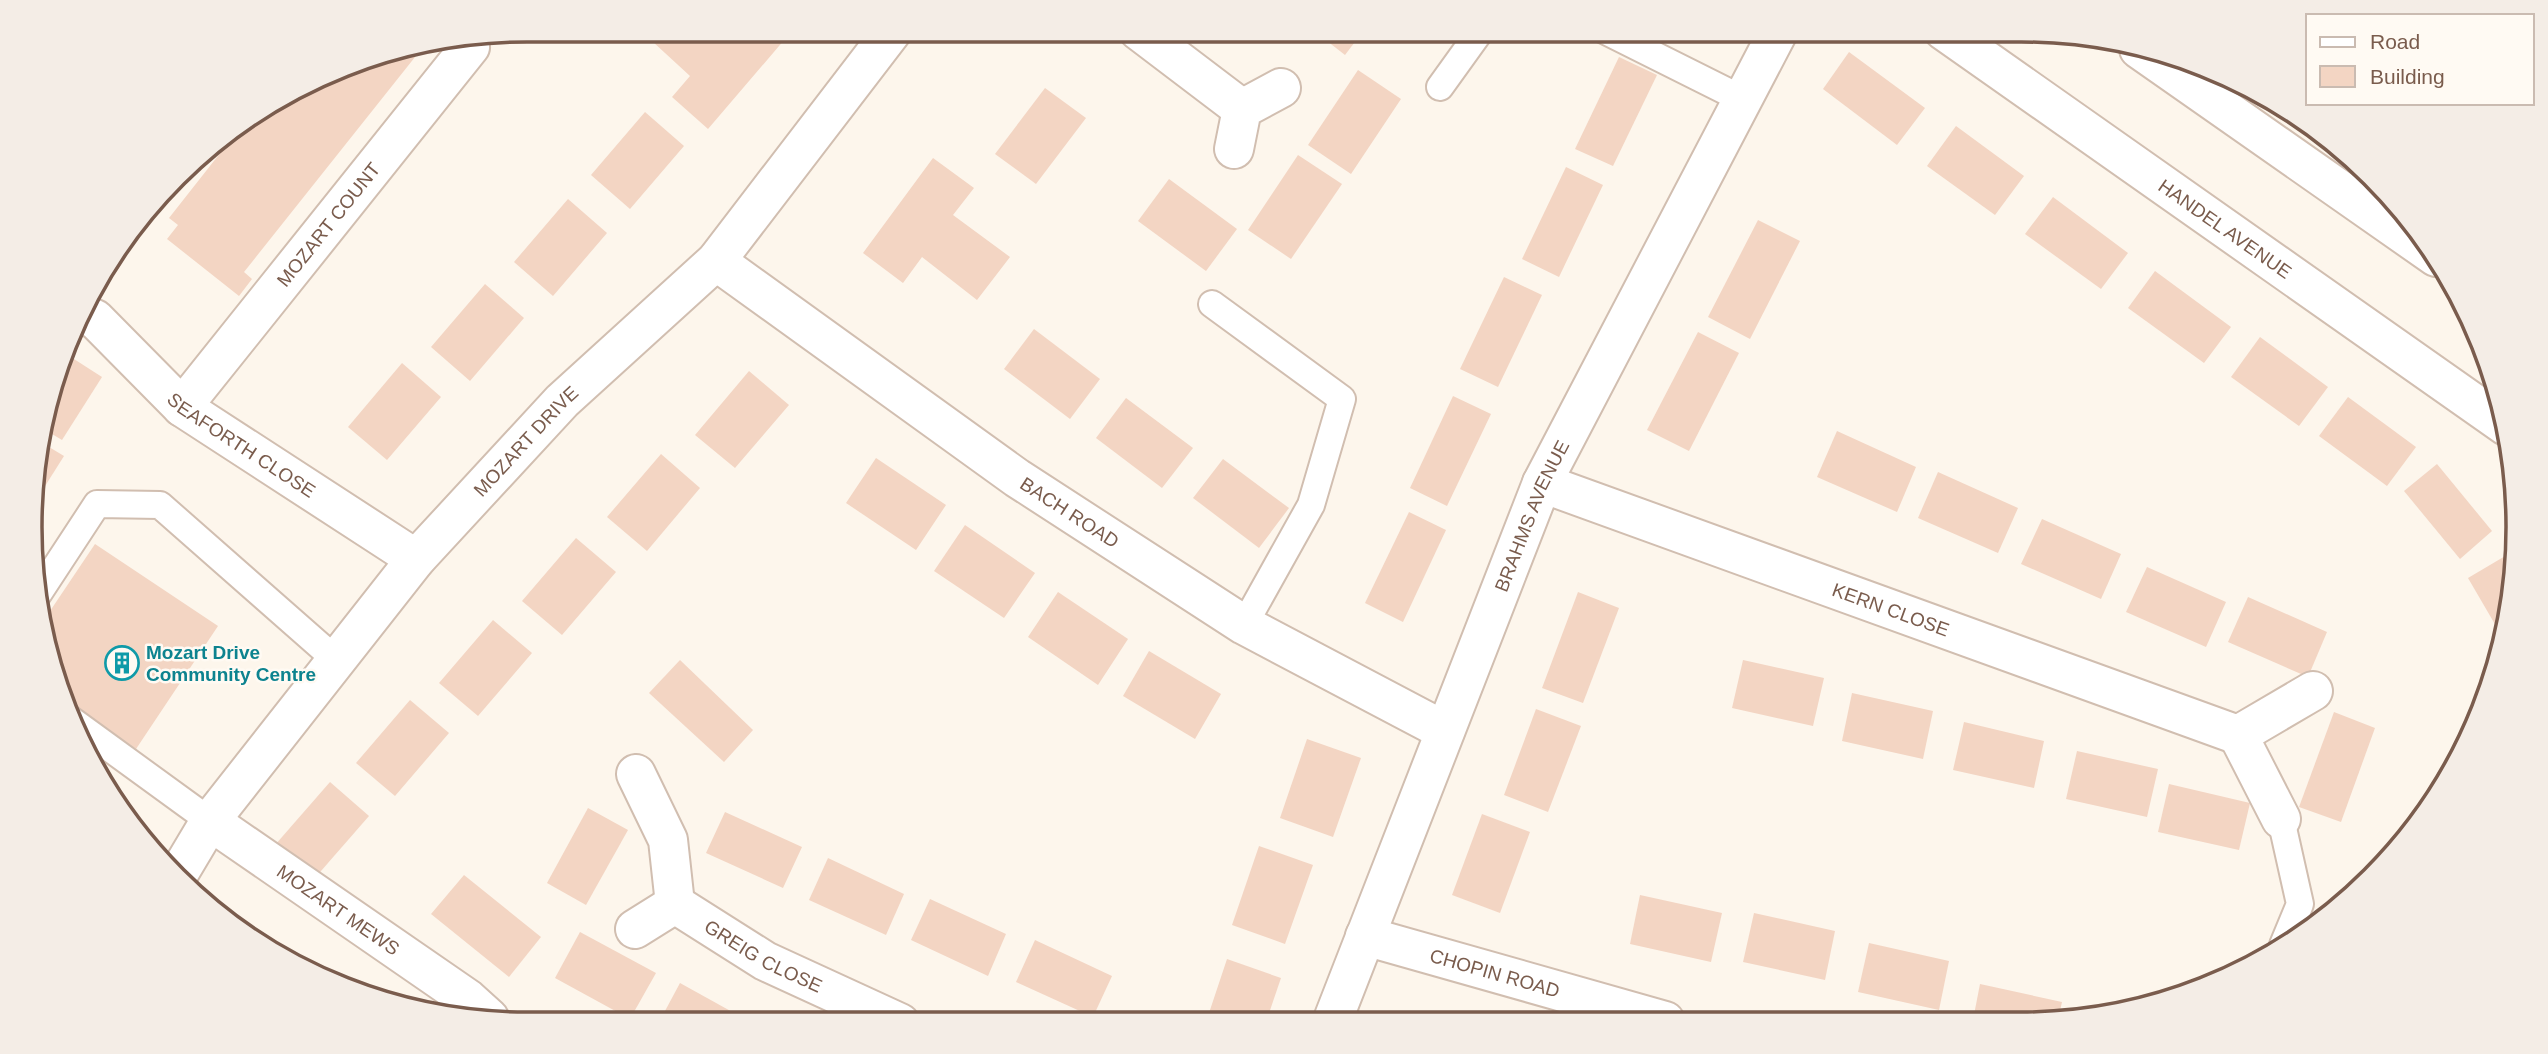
<svg xmlns="http://www.w3.org/2000/svg" width="2548" height="1054" viewBox="0 0 2548 1054" font-family="Arial,sans-serif">
	<rect width="100%" height="100%" fill="#fdf6ec"/>
	<g fill="#f3d5c3">
		<polygon points="640,30 721,30 726,34 730,30 774,30 785,39 708,129 672,97 690,76"/>
		<polygon points="1313,30 1364,30 1345,55"/>
		<polygon points="423,47 244,272 252,279 239,296 167,239 178,225 169,218 247,119 279,96 367,56"/>
		<polygon points="1849,52 1925,108 1897,145 1823,89"/>
		<polygon points="1619,57 1657,75 1613,166 1575,149"/>
		<polygon points="1358,70 1401,99 1351,174 1308,145"/>
		<polygon points="1045,88 1086,118 1036,184 995,154"/>
		<polygon points="645,112 684,146 630,209 591,175"/>
		<polygon points="1956,126 2024,176 1995,215 1927,166"/>
		<polygon points="1298,155 1342,184 1291,259 1248,230"/>
		<polygon points="933,158 974,188 953,215 1010,257 977,300 922,257 903,283 863,253"/>
		<polygon points="1566,167 1603,185 1559,277 1522,259"/>
		<polygon points="1169,179 1237,229 1206,271 1138,221"/>
		<polygon points="2053,197 2128,253 2101,289 2025,234"/>
		<polygon points="568,199 607,233 553,296 514,262"/>
		<polygon points="1758,220 1800,241 1750,339 1708,317"/>
		<polygon points="2155,271 2231,327 2204,363 2128,308"/>
		<polygon points="1504,277 1542,295 1498,387 1460,369"/>
		<polygon points="485,284 524,318 470,381 431,347"/>
		<polygon points="1034,329 1100,379 1070,419 1004,369"/>
		<polygon points="1698,332 1739,353 1689,451 1647,430"/>
		<polygon points="2260,337 2328,387 2299,426 2231,377"/>
		<polygon points="63,352 102,377 62,440 42,428 56,367"/>
		<polygon points="402,363 441,397 387,460 348,427"/>
		<polygon points="749,371 789,405 735,468 695,435"/>
		<polygon points="1453,396 1491,414 1447,506 1410,488"/>
		<polygon points="2348,397 2416,447 2387,486 2319,436"/>
		<polygon points="1126,398 1193,448 1162,488 1096,438"/>
		<polygon points="1837,431 1916,467 1897,512 1817,477"/>
		<polygon points="39,441 64,456 35,502 34,462"/>
		<polygon points="661,454 700,488 647,551 607,517"/>
		<polygon points="876,458 946,505 916,550 846,503"/>
		<polygon points="1223,459 1289,508 1259,548 1193,498"/>
		<polygon points="2437,464 2492,531 2460,559 2404,491"/>
		<polygon points="1938,472 2018,508 1998,553 1918,518"/>
		<polygon points="1409,512 1446,530 1403,622 1365,603"/>
		<polygon points="2042,519 2121,554 2101,599 2021,564"/>
		<polygon points="965,525 1035,573 1004,618 934,571"/>
		<polygon points="576,538 616,572 562,635 522,601"/>
		<polygon points="95,544 218,626 136,749 62,700 40,626"/>
		<polygon points="2512,552 2515,556 2514,592 2503,638 2468,578"/>
		<polygon points="2147,567 2226,602 2206,647 2126,612"/>
		<polygon points="1058,592 1128,639 1098,685 1028,637"/>
		<polygon points="1578,592 1619,608 1583,703 1542,688"/>
		<polygon points="2248,597 2327,632 2308,677 2228,642"/>
		<polygon points="493,620 532,653 478,716 439,683"/>
		<polygon points="1149,651 1221,694 1195,739 1123,696"/>
		<polygon points="680,660 753,730 724,762 649,693"/>
		<polygon points="1743,660 1824,678 1813,726 1732,708"/>
		<polygon points="1852,693 1933,711 1923,759 1842,741"/>
		<polygon points="410,700 449,733 395,796 356,763"/>
		<polygon points="1536,709 1581,726 1548,812 1504,795"/>
		<polygon points="2334,712 2375,728 2341,822 2299,807"/>
		<polygon points="1964,722 2044,741 2034,788 1953,770"/>
		<polygon points="1307,739 1361,758 1333,837 1280,818"/>
		<polygon points="2077,751 2158,769 2147,817 2066,799"/>
		<polygon points="330,782 369,816 314,879 275,845"/>
		<polygon points="2169,784 2250,803 2239,850 2158,832"/>
		<polygon points="588,808 628,830 586,905 547,883"/>
		<polygon points="725,812 802,847 783,888 706,853"/>
		<polygon points="1482,814 1530,832 1500,913 1452,895"/>
		<polygon points="1259,846 1313,865 1285,944 1232,925"/>
		<polygon points="828,858 904,894 886,935 809,900"/>
		<polygon points="464,875 541,937 509,977 431,914"/>
		<polygon points="1640,895 1722,913 1711,962 1630,944"/>
		<polygon points="930,899 1006,934 988,976 911,940"/>
		<polygon points="1754,913 1835,931 1825,980 1743,962"/>
		<polygon points="580,932 656,973 630,1019 555,978"/>
		<polygon points="1035,940 1112,976 1093,1017 1016,982"/>
		<polygon points="1869,943 1949,961 1939,1010 1858,992"/>
		<polygon points="1227,959 1281,978 1266,1022 1206,1022"/>
		<polygon points="680,983 754,1024 658,1024"/>
		<polygon points="1980,984 2062,1002 2058,1020 1973,1020"/>
	</g>
	<g fill="none" stroke-linecap="round" stroke-linejoin="round">
		<g stroke="#d1beb0" stroke-width="30">
			<g id="lane">
				<polyline points="1604,30 1742,99"/>
				<polyline points="1440,87 1481,30"/>
				<polyline points="1212,304 1342,399 1311,505 1244,625"/>
				<polyline points="38,594 97,504 160,505 335,659"/>
				<polyline points="67,717 210,821"/>
				<polyline points="2281,819 2300,904 2283,945"/>
			</g>
		</g>
		<g stroke="#d1beb0" stroke-width="42">
			<g id="street">
				<polyline points="1138,30 1242,109"/>
				<path id="s1" d="M 1943,30 L 2506,426"/>
				<polyline points="2139,49 2436,257"/>
				<polyline points="1234,149 1242,109 1281,88"/>
				<path id="s2" d="M 716,261 L 1017,478 L 1244,625 L 1445,731"/>
				<path id="s3" d="M 80,314 L 95,319 L 182,407 L 416,559"/>
				<path id="s4" d="M 182,407 L 470,47 L 468,39"/>
				<path id="s5" d="M 1542,483 L 2238,735 L 2313,691"/>
				<polyline points="2238,735 2281,819"/>
				<polyline points="636,774 668,840 675,904"/>
				<path id="s6" d="M 210,821 L 468,999 L 489,1018"/>
				<path id="s7" d="M 179,873 L 210,821 L 416,559 L 562,401 L 716,261 L 893,30"/>
				<path id="s8" d="M 635,929 L 675,904 L 765,961 L 900,1023"/>
				<path id="s9" d="M 1365,936 L 1665,1021"/>
				<path id="s10" d="M 1332,1022 L 1542,483 L 1779,30"/>
			</g>
		</g>
		<use href="#lane" stroke="#fff" stroke-width="26"/>
		<use href="#street" stroke="#fff" stroke-width="38"/>
	</g>
	<defs>
		<g id="building-ring" transform="scale(1.75)"><circle r="9.5" fill="#fffaf3" stroke="#0f9aa8" stroke-width="1.5"/><path d="M-4-6H4V6H1V3H-1V6H-4ZM-2.5-4.3h1.7v1.8h-1.7ZM.8-4.3h1.7v1.8H.8ZM-2.5-1h1.7V.8h-1.7ZM.8-1h1.7V.8H.8Z" fill="#0f9aa8"/></g>
	</defs>
	<g fill-rule="evenodd">
		<use href="#building-ring" x="122" y="663"/>
	</g>
	<g text-anchor="middle" dominant-baseline="central" stroke-width="5" stroke-linejoin="round" paint-order="stroke">
		<g font-size="19" fill="#7a5c4d" stroke="#fffaf3">
			<text stroke="none"><textPath href="#s4" startOffset="234">MOZART COUNT</textPath></text>
			<text stroke="none"><textPath href="#s1" startOffset="345">HANDEL AVENUE</textPath></text>
			<text stroke="none"><textPath href="#s7" startOffset="555">MOZART DRIVE</textPath></text>
			<text stroke="none"><textPath href="#s3" startOffset="210">SEAFORTH CLOSE</textPath></text>
			<text stroke="none"><textPath href="#s2" startOffset="434">BACH ROAD</textPath></text>
			<text stroke="none"><textPath href="#s10" startOffset="544">BRAHMS AVENUE</textPath></text>
			<text stroke="none"><textPath href="#s5" startOffset="371">KERN CLOSE</textPath></text>
			<text stroke="none"><textPath href="#s6" startOffset="156">MOZART MEWS</textPath></text>
			<text stroke="none"><textPath href="#s8" startOffset="150">GREIG CLOSE</textPath></text>
			<text stroke="none"><textPath href="#s9" startOffset="135">CHOPIN ROAD</textPath></text>
		</g>
		<g font-size="19" font-weight="bold" fill="#0d838f" stroke="#fffaf3" text-anchor="start">
			<text x="146" y="652">Mozart Drive<tspan x="146" dy="22">Community Centre</tspan></text>
		</g>
	</g>
	<path d="M0 0H2548V1054H0ZM527 42H2021A485 485 0 0 1 2506 527V527A485 485 0 0 1 2021 1012H527A485 485 0 0 1 42 527V527A485 485 0 0 1 527 42Z" fill="#f4ede6" fill-rule="evenodd"/>
	<path fill="none" stroke="#7a5c4d" stroke-width="3.5" d="M527 42H2021A485 485 0 0 1 2506 527V527A485 485 0 0 1 2021 1012H527A485 485 0 0 1 42 527V527A485 485 0 0 1 527 42Z"/>
	<rect x="2306" y="14" width="228" height="91" fill="#fffaf3" stroke="#cabbb1" stroke-width="2"/>
	<rect x="2320" y="37" width="35" height="10" fill="#ffffff" stroke="#cabbb1" stroke-width="2"/>
	<text x="2370" y="49" font-size="21" fill="#7a5c4d">Road</text>
	<rect x="2320" y="66" width="35" height="21" fill="#f3d5c3" stroke="#cabbb1" stroke-width="2"/>
	<text x="2370" y="84" font-size="21" fill="#7a5c4d">Building</text>
</svg>
